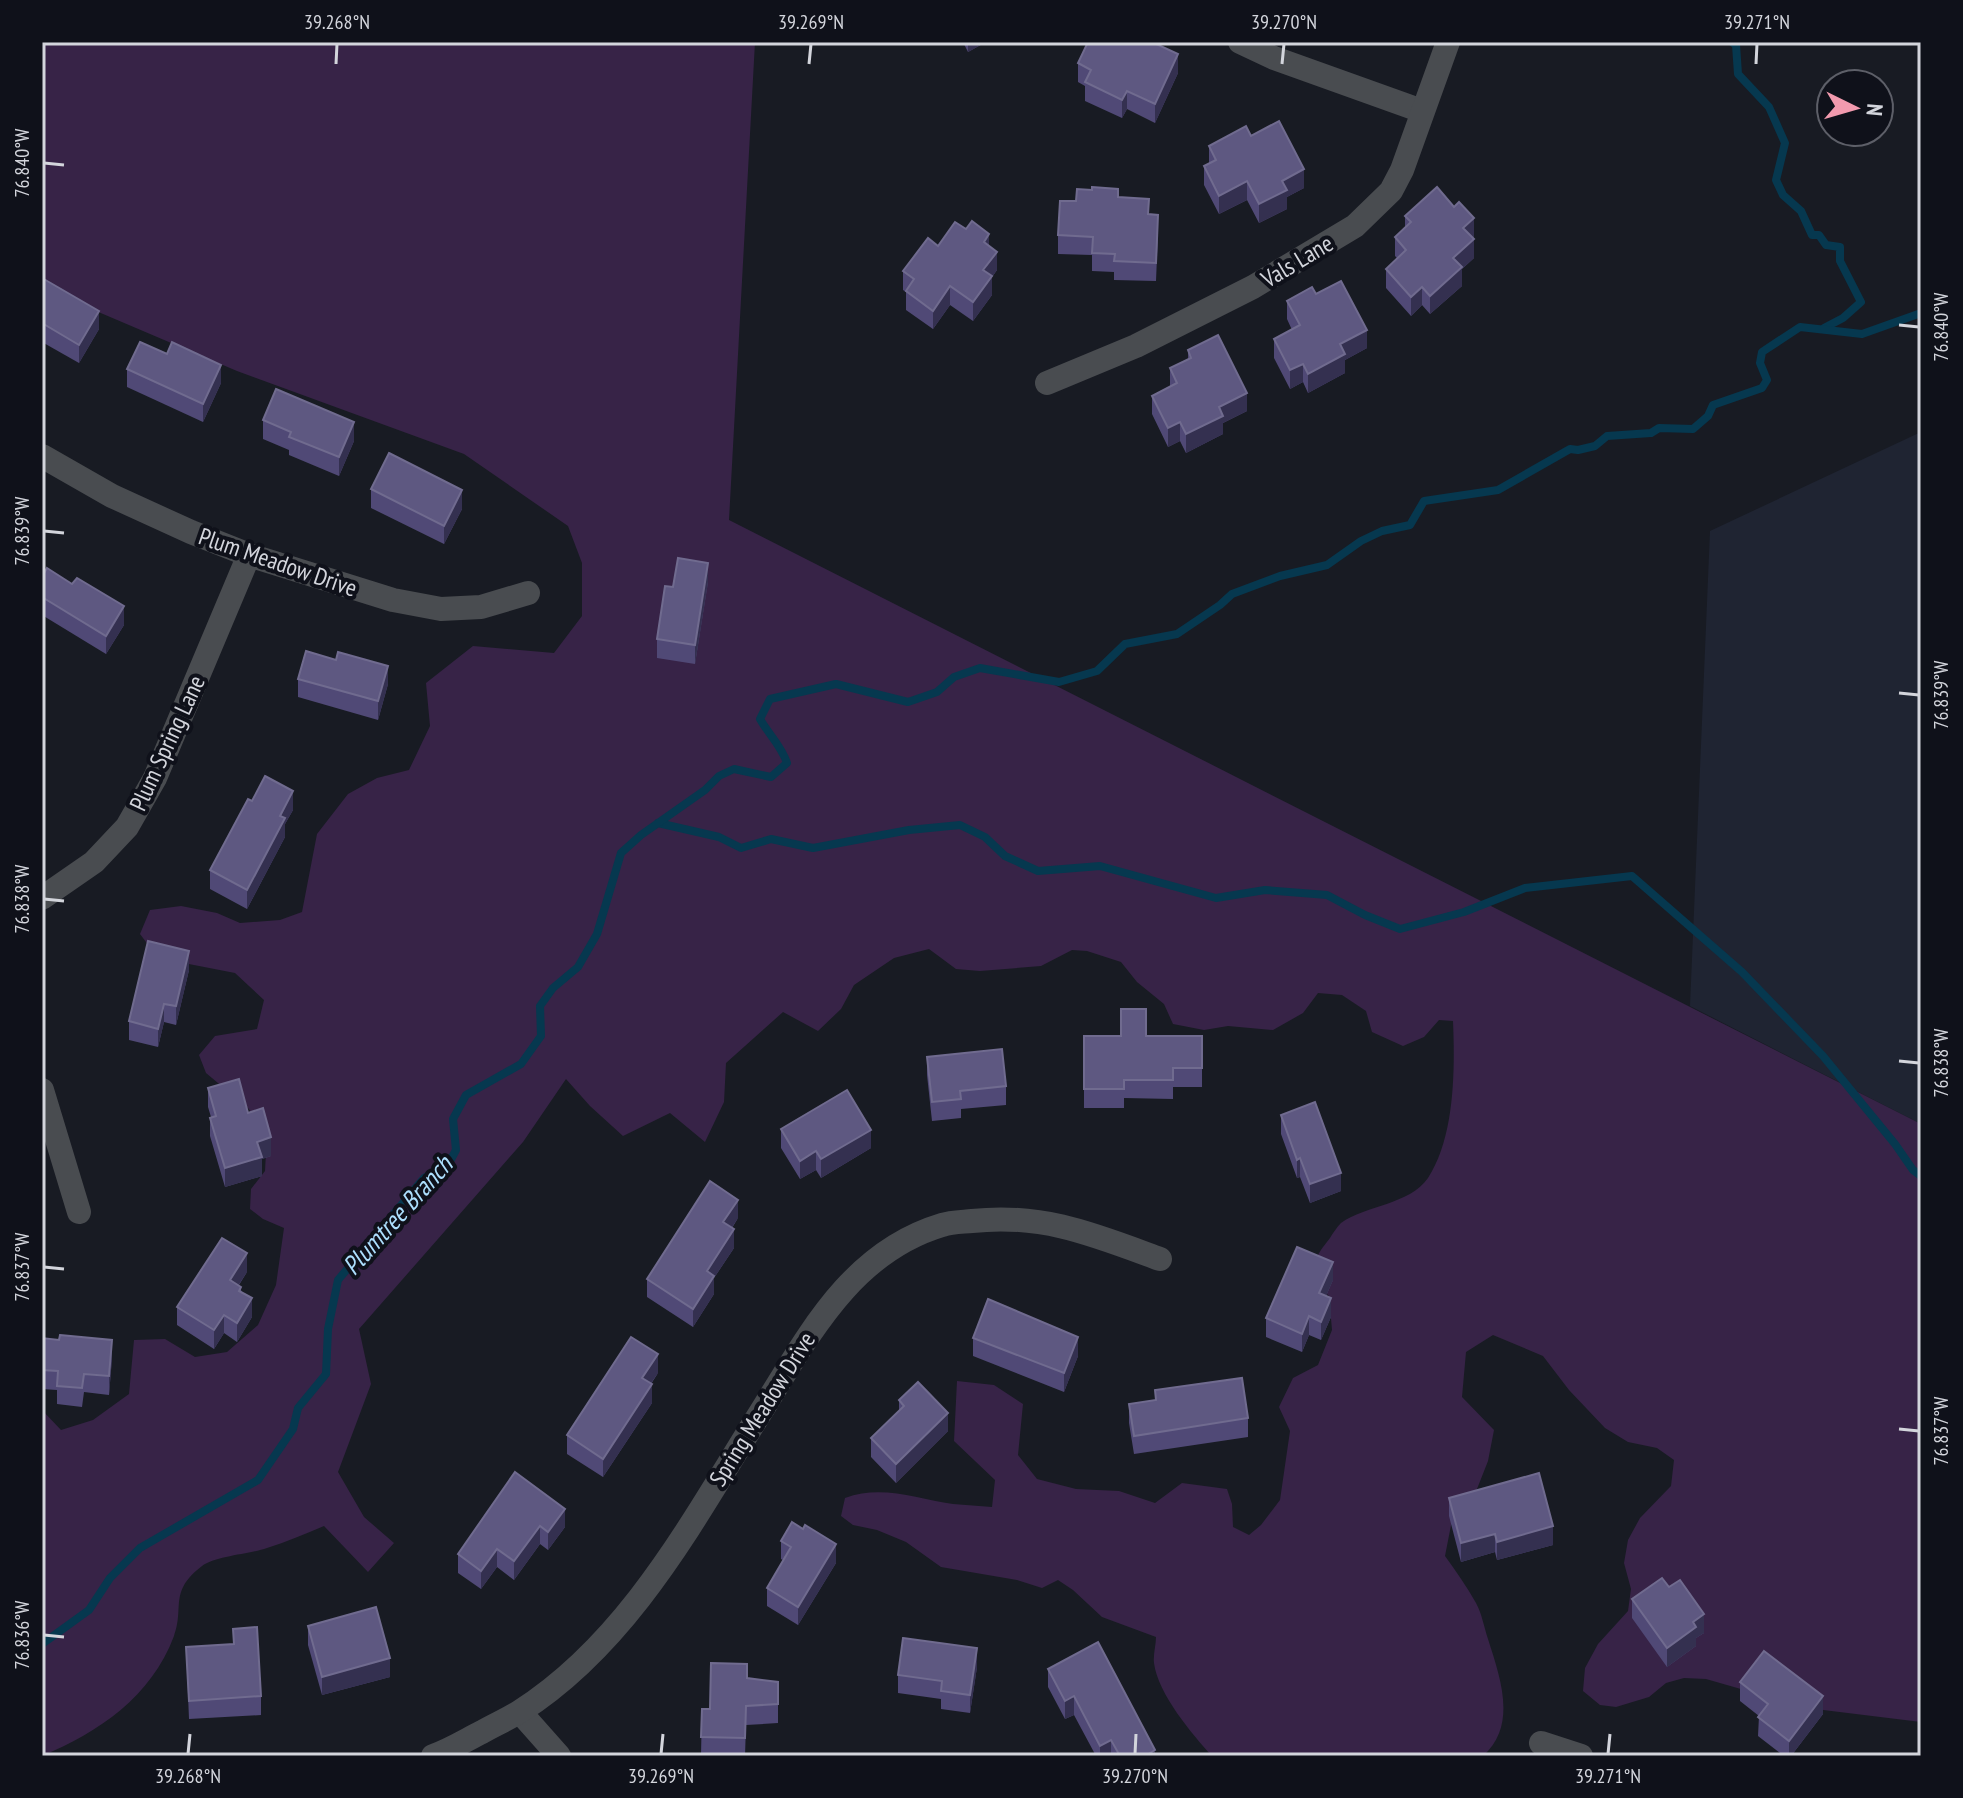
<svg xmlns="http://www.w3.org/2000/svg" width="1963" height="1798" viewBox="0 0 1963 1798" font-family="'PT Sans Narrow',sans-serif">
	<rect width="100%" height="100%" fill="#181b23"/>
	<polygon fill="#1f2432" points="1921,432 1921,1124 1690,1006 1710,531"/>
	<path fill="#372347" d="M 42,42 L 755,42 L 729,520 L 1921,1124 L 1921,1722 L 1807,1708 L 1706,1679 L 1684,1678 L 1666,1683 L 1649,1697 L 1616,1707 L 1600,1705 L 1583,1691 L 1585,1668 L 1598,1644 L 1628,1611 L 1631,1589 L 1624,1563 L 1628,1540 L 1640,1518 L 1671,1486 L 1674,1460 L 1657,1448 L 1628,1442 L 1605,1428 L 1569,1390 L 1543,1356 L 1493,1335 L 1466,1352 L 1462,1397 L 1494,1430 L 1488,1461 L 1477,1489 L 1454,1510 L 1445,1556 C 1456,1571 1467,1587 1476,1603 C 1482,1614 1484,1627 1488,1639 C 1500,1677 1518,1725 1483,1756 L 1212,1756 C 1192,1734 1158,1694 1154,1663 C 1153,1655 1156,1645 1156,1637 L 1102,1617 L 1073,1590 L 1058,1580 L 1042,1588 L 1017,1580 L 941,1567 L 906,1542 L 877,1530 L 853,1525 L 841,1516 L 845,1498 C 882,1484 917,1499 953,1504 C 966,1505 979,1506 992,1507 L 995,1480 L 954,1441 L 957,1381 L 994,1385 L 1023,1404 L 1018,1455 L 1037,1479 L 1076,1489 L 1119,1491 L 1155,1503 L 1182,1483 L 1227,1489 L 1232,1504 L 1233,1527 L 1249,1535 L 1261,1525 L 1280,1500 L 1290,1431 L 1279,1407 L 1293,1378 L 1318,1365 L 1332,1330 L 1329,1296 L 1315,1282 C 1314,1258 1316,1256 1330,1238 C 1333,1233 1337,1227 1341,1223 C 1366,1205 1409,1205 1428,1178 C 1455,1137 1455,1069 1453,1021 L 1439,1020 L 1424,1037 L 1403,1046 L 1372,1032 L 1366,1011 L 1342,995 L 1318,993 L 1303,1013 L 1273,1030 L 1228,1026 L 1204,1030 L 1173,1024 L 1164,1004 L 1137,982 L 1121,962 L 1087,951 L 1072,950 L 1041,966 L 980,971 L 956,969 L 929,949 L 894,958 L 854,985 L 841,1009 L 818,1031 L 783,1012 L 726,1063 L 724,1102 L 705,1142 L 670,1113 L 623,1136 L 590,1106 L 566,1079 L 523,1142 L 359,1329 L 371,1384 L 338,1472 L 364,1517 L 394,1543 L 368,1572 L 324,1526 C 305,1534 286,1542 267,1548 C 250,1554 215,1556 202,1566 C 168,1592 185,1607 174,1636 C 151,1697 99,1732 42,1756 L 42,1410 L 61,1430 L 93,1420 L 129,1394 L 134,1340 L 165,1339 L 195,1357 L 227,1352 L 258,1325 L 276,1285 L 284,1228 L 263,1219 L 250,1209 L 251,1189 L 265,1171 L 267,1133 L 248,1108 L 206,1073 L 199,1055 L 215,1036 L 257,1029 L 264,1000 L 235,973 L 158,958 L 140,934 L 150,910 L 181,906 L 217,913 L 240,923 L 280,920 L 302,912 L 317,834 L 348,794 L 377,778 L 409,770 L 430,726 L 426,683 L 473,646 L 554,653 L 582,616 L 582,563 L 568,526 L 464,454 L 237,371 L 42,288 Z"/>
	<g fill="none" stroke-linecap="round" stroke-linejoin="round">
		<g stroke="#06384f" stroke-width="8">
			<polyline points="1732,42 1736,45 1738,74 1769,107 1785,143 1776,180 1783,195 1801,211 1812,235 1819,235 1826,245 1840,247 1840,261 1861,302 1843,318 1824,328"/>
			<polyline points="658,823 719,837 741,848 771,839 813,848 909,830 960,825 985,837 1005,856 1038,871 1100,866 1216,898 1265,890 1327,895 1365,915 1400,929 1464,912 1525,888 1632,876 1742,972 1823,1056 1895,1144 1913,1170 1921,1176"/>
			<path d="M 42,1644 L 89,1610 L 110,1578 L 140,1548 L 258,1480 L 293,1429 L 298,1408 L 326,1374 L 328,1329 L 338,1280 L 424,1178 L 448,1165 L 456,1150 L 453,1119 L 466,1095 L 521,1064 L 541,1036 L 540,1006 L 553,988 L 578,967 L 597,934 L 621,853 L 641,835 L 705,790 L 719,776 L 734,769 L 771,777 L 787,763 C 781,745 769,735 760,719 L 770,699 L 836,684 L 908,702 L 937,692 L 954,677 L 980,668 L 1059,682 L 1097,671 L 1125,644 L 1177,634 L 1220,605 L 1232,594 L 1280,576 L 1327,565 L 1361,541 L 1382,531 L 1410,525 L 1424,501 L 1498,490 L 1570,449 L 1578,450 L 1595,446 L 1607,436 L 1651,433 L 1659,428 L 1693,429 L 1708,416 L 1713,405 L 1762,388 L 1767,380 L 1760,363 L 1762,352 L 1800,327 L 1862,334 L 1921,313"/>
		</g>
		<g stroke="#494c50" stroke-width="24">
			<polyline points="1240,42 1274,58 1422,111"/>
			<polyline points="1047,383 1136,346 1253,287 1355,226 1391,191 1402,170 1448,42"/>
			<polyline points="42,456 112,496 191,532 249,555 393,600 441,609 481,607 528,593"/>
			<polyline points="42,898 94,862 127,827 155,778 249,555"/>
			<polyline points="42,1090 79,1212"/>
			<polyline points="520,1712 559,1756"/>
			<polyline points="1541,1743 1581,1756"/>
			<path d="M 433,1756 C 450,1750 466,1740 482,1732 C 494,1725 508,1719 519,1712 C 631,1641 695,1516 764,1407 C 810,1333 852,1252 942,1225 C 951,1222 962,1222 972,1221 C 1043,1213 1095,1235 1160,1259"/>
		</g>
	</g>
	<g fill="#504976">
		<polygon points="963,42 986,42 968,52"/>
		<polygon points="1078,63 1178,73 1155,123 1127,109 1122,118 1085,101 1085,86 1078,82"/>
		<polygon points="1251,136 1304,188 1287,197 1287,209 1259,223 1247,200 1219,214 1204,185 1204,166 1209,164 1209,146"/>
		<polygon points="1118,197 1149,214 1158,233 1156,281 1114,280 1114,272 1092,271 1092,255 1058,254 1058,235 1076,201"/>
		<polygon points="1405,216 1474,237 1472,238 1474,258 1462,269 1462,286 1430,314 1422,305 1411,316 1386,288 1386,269 1397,258 1395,256 1395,237 1405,227"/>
		<polygon points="938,246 989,246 997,270 992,277 992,295 973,321 950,305 933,329 906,310 906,292 903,290 903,271"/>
		<polygon points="42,278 99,329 79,363 42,342"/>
		<polygon points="1316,294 1367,348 1345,360 1345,373 1308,393 1303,382 1290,389 1274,358 1274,339 1292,330 1287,319 1287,301"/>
		<polygon points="1188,350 1247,411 1223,423 1223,434 1186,453 1180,441 1168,447 1152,414 1152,396 1170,387 1170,368 1188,359"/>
		<polygon points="167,354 221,383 203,422 127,387 127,369"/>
		<polygon points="263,420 354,441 339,476 289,455 289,450 263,439"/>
		<polygon points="371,489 462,509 444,544 371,508"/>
		<polygon points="42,577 72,584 124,625 106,654 42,615"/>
		<polygon points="708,582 695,664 657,658 657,639 673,587"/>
		<polygon points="298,679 388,684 378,720 298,697"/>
		<polygon points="252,801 293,810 285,824 285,837 247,909 210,889 210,870"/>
		<polygon points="189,970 176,1025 164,1022 158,1047 129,1040 129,1021"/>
		<polygon points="1084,1036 1202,1036 1202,1087 1173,1087 1173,1099 1124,1098 1124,1108 1084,1108"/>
		<polygon points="927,1057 1006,1086 1006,1105 961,1109 961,1118 932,1121 927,1075"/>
		<polygon points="208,1088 248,1113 271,1156 262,1159 262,1176 225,1187 210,1136 210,1118 211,1117 208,1107"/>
		<polygon points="1281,1115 1341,1191 1310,1203 1300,1177 1297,1178 1281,1134"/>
		<polygon points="781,1129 871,1148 821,1178 816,1170 800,1179 781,1148"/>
		<polygon points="738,1218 732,1228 734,1248 714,1278 714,1294 693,1327 647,1297 647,1279"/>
		<polygon points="247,1272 239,1285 252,1317 237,1342 224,1333 214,1349 177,1325 177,1307"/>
		<polygon points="1333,1280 1326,1296 1331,1317 1321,1340 1309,1335 1302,1352 1266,1337 1266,1318"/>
		<polygon points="42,1338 112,1358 109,1395 84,1392 82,1407 57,1404 57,1390 42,1389"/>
		<polygon points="973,1338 1078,1356 1064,1392 973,1356"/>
		<polygon points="658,1373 651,1384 652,1403 603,1477 567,1454 567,1435"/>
		<polygon points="1155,1390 1248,1418 1248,1437 1134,1454 1129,1423 1129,1404 1155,1400"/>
		<polygon points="899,1400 948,1431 896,1483 871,1457 871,1438 899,1411"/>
		<polygon points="515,1472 565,1527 548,1550 540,1544 514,1580 497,1567 481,1589 458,1573 458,1554"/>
		<polygon points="1449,1498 1553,1545 1497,1560 1495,1552 1461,1562 1449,1516"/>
		<polygon points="803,1529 836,1563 798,1625 767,1606 767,1588 783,1560 781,1559 781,1541"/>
		<polygon points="1632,1599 1704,1633 1696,1638 1696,1646 1667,1667 1632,1618"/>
		<polygon points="308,1626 390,1677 322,1695 308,1645"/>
		<polygon points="233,1629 261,1696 261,1715 189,1719 186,1647 233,1644"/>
		<polygon points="977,1667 970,1713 941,1709 941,1699 898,1693 898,1675"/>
		<polygon points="1048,1669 1155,1756 1096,1756 1074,1715 1065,1719 1048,1687"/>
		<polygon points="747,1678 778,1682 778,1723 746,1725 745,1756 701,1755 702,1709 710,1709"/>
		<polygon points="1740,1682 1823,1714 1791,1756 1784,1756 1758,1736 1759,1716 1740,1701"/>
	</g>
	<g fill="#343050">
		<polygon points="968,42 986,42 968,52"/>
		<polygon points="1178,54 1178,73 1155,123 1155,104"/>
		<polygon points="1127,91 1127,109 1122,118 1122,100"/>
		<polygon points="1304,169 1304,188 1287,197 1287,209 1259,223 1259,204 1282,181"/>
		<polygon points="1247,181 1247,200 1219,214 1219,196"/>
		<polygon points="1474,218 1474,237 1463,246 1463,228"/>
		<polygon points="989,234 989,252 984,242"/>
		<polygon points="1474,239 1474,258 1462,269 1462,286 1430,314 1430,296 1453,258"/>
		<polygon points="997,252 997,270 992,277 992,295 973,321 973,302 983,270"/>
		<polygon points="950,286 950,305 933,329 933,311"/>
		<polygon points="1422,287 1422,305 1411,316 1411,297"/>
		<polygon points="99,311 99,329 79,363 79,345"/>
		<polygon points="1367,330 1367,348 1345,360 1345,373 1308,393 1308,374 1340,344"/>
		<polygon points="1303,364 1303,382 1290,389 1290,370"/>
		<polygon points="221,365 221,383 203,422 203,404"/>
		<polygon points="1247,393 1247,411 1223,423 1223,434 1186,453 1186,434 1219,407"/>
		<polygon points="354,422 354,441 339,476 339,457"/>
		<polygon points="1180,422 1180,441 1168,447 1168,428"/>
		<polygon points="462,490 462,509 444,544 444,526"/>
		<polygon points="708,563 708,582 695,664 695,645"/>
		<polygon points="124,606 124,625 106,654 106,636"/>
		<polygon points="388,666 388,684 378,720 378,701"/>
		<polygon points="293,791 293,810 285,824 285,837 247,909 247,890 280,816"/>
		<polygon points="189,951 189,970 176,1025 176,1006"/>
		<polygon points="164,1004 164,1022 158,1047 158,1029"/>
		<polygon points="871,1130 871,1148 821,1178 821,1159"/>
		<polygon points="271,1137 271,1156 262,1159 262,1176 225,1187 225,1168 257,1142"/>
		<polygon points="816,1151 816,1170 800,1179 800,1161"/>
		<polygon points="1300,1158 1300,1177 1297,1178 1297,1160"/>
		<polygon points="1341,1173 1341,1191 1310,1203 1310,1184"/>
		<polygon points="738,1200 738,1218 723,1241 723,1222"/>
		<polygon points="734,1229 734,1248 714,1278 714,1294 693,1327 693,1309 707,1271"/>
		<polygon points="247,1253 247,1272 230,1298 230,1280"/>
		<polygon points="1333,1262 1333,1280 1319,1312 1319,1293"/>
		<polygon points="252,1298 252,1317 237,1342 237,1323"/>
		<polygon points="1331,1298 1331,1317 1321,1340 1321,1322"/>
		<polygon points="224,1315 224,1333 214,1349 214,1330"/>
		<polygon points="1309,1316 1309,1335 1302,1352 1302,1334"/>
		<polygon points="1078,1337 1078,1356 1064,1392 1064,1373"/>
		<polygon points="112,1340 112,1358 109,1395 109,1376"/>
		<polygon points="658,1354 658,1373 642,1396 642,1378"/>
		<polygon points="652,1384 652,1403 603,1477 603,1459"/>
		<polygon points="948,1413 948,1431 896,1483 896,1464"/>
		<polygon points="565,1509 565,1527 548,1550 548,1532"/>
		<polygon points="540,1526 540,1544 514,1580 514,1561"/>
		<polygon points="1553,1526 1553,1545 1497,1560 1497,1542"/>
		<polygon points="1495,1534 1495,1552 1461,1562 1461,1543"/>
		<polygon points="836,1544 836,1563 798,1625 798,1607"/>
		<polygon points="497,1549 497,1567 481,1589 481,1571"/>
		<polygon points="1704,1614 1704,1633 1696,1638 1696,1646 1667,1667 1667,1648 1693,1622"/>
		<polygon points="977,1648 977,1667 970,1713 970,1695"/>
		<polygon points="390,1658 390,1677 322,1695 322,1677"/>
		<polygon points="1074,1696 1074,1715 1065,1719 1065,1701"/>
		<polygon points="1823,1696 1823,1714 1791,1756 1789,1756 1789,1741"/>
		<polygon points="1111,1740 1111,1756 1100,1756 1100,1746"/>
		<polygon points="1155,1750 1155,1756 1145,1756"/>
	</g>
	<g fill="#5e5881" stroke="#706b8f" stroke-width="2">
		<polygon points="1088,42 1115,42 1120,44 1121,42 1152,42 1178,54 1155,104 1127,91 1122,100 1085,82 1091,70 1078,63"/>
		<polygon points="1279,121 1304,169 1282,181 1287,190 1259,204 1247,181 1219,196 1204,166 1216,160 1209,146 1246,126 1251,136"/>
		<polygon points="1092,187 1118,189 1118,197 1149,199 1148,214 1158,215 1156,263 1114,261 1115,254 1092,253 1093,237 1058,235 1060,201 1076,201 1077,189 1092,190"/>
		<polygon points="1437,187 1454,207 1459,202 1474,218 1463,228 1474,239 1453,258 1462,267 1430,296 1422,287 1411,297 1386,269 1406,250 1395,237 1411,222 1405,216"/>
		<polygon points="972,221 989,234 984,242 997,252 983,270 992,276 973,302 950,286 933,311 906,291 914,279 903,271 928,238 938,246 955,222 966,229"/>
		<polygon points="42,278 99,311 79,345 42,323"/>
		<polygon points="1341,281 1367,330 1340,344 1345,354 1308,374 1303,364 1290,370 1274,339 1300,325 1287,301 1312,287 1316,294"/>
		<polygon points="1218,335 1247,393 1219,407 1223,416 1186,434 1180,422 1168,428 1152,396 1177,383 1170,368 1191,358 1188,350"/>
		<polygon points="140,342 167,354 172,342 221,365 203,404 127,369"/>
		<polygon points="276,389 354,422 339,457 289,437 291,432 263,420"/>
		<polygon points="389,453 462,490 444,526 371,489"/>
		<polygon points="678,558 708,563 695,645 657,639 665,586 673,587"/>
		<polygon points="47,568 72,584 77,578 124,606 106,636 42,597 42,577"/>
		<polygon points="306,651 336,660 338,652 388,666 378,701 298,679"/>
		<polygon points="265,776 293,791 280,816 285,818 247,890 210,870 248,799 252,801"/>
		<polygon points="148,941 189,951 176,1006 164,1004 158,1029 129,1021"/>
		<polygon points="1121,1009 1146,1009 1146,1036 1202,1036 1202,1068 1173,1068 1173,1080 1124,1080 1124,1089 1084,1089 1084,1036 1121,1036"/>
		<polygon points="1002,1049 1006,1086 960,1091 961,1099 932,1102 927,1057"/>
		<polygon points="239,1079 248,1113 263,1108 271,1137 257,1142 262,1157 225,1168 210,1118 216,1116 208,1088"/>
		<polygon points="847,1090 871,1130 821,1159 816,1151 800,1161 781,1129"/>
		<polygon points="1315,1102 1341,1173 1310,1184 1300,1158 1297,1160 1281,1115"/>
		<polygon points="710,1181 738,1200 723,1222 734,1229 707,1271 714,1276 693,1309 647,1279"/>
		<polygon points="222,1238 247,1253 230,1280 241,1287 239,1291 252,1298 237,1323 224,1315 214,1330 177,1307"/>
		<polygon points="1297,1247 1333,1262 1319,1293 1331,1298 1321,1322 1309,1316 1302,1334 1266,1318"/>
		<polygon points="988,1299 1078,1337 1064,1373 973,1338"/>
		<polygon points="60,1335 112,1340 109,1376 84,1374 82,1388 57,1386 58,1371 42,1370 42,1338 59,1340"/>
		<polygon points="631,1337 658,1354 642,1378 652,1384 603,1459 567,1435"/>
		<polygon points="1242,1378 1248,1418 1134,1436 1129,1404 1156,1400 1155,1390"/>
		<polygon points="918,1382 948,1413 896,1464 871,1438 904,1406 899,1400"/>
		<polygon points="515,1472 565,1509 548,1532 540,1526 514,1561 497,1549 481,1571 458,1554"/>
		<polygon points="1539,1473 1553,1526 1497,1542 1495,1534 1461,1543 1449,1498"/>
		<polygon points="792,1522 803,1529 805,1525 836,1544 798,1607 767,1588 791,1547 781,1541"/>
		<polygon points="1662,1578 1669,1587 1680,1580 1704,1614 1693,1622 1696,1627 1667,1648 1632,1599"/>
		<polygon points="376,1607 390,1658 322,1677 308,1626"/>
		<polygon points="257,1627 261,1696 189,1701 186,1647 234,1644 233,1629"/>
		<polygon points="903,1638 977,1648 970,1695 941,1691 942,1681 898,1675"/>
		<polygon points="1098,1642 1155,1750 1145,1756 1120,1756 1111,1740 1100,1746 1074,1696 1065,1701 1048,1669"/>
		<polygon points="1764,1651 1823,1696 1789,1741 1758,1717 1768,1704 1740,1682"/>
		<polygon points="711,1663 747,1664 747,1678 778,1682 778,1704 746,1706 745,1738 701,1737 702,1709 710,1709"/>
	</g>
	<path fill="none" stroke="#d3d5dc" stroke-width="3" d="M 336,64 L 337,44M 809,64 L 811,44M 1282,64 L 1284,44M 1756,64 L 1757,44M 44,163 L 64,165M 1899,325 L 1919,327M 44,531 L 64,533M 1899,693 L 1919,695M 44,899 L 64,901M 1899,1061 L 1919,1063M 44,1267 L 64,1269M 1899,1429 L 1919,1431M 44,1635 L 64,1637M 188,1754 L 190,1734M 661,1754 L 663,1734M 1135,1754 L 1136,1734M 1608,1754 L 1610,1734"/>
	<g text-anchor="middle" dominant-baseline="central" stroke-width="8" stroke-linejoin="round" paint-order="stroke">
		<g font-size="24" fill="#d3d5dc" stroke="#0f111a">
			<text transform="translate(1297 261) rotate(-31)">Vals Lane</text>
			<text transform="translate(278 562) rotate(19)">Plum Meadow Drive</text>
			<text transform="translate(167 743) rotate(-65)">Plum Spring Lane</text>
			<text transform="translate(762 1409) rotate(-58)">Spring Meadow Drive</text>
		</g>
		<g font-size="26" font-style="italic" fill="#addffd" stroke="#0f111a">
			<text transform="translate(397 1215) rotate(-48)">Plumtree Branch</text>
		</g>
	</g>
	<rect width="1963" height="1798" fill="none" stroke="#0f111a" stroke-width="88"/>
	<g transform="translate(1855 108) rotate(95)"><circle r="38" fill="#0f111a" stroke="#5d5f68" stroke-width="2"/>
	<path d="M0-6L14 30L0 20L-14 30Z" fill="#f29aae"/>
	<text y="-12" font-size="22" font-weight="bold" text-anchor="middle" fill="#d3d5dc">N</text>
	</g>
	<rect x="44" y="44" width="1875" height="1710" fill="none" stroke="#d3d5dc" stroke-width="3"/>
	<g font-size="20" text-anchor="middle" fill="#d3d5dc">
		<text x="337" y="29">39.268°N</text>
		<text x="811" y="29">39.269°N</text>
		<text x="1284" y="29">39.270°N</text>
		<text x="1757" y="29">39.271°N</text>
		<text transform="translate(22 163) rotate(-90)" y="7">76.840°W</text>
		<text transform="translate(1941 327) rotate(-90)" y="7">76.840°W</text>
		<text transform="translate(22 531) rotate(-90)" y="7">76.839°W</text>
		<text transform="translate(1941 695) rotate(-90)" y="7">76.839°W</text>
		<text transform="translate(22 899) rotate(-90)" y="7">76.838°W</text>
		<text transform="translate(1941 1063) rotate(-90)" y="7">76.838°W</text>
		<text transform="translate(22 1267) rotate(-90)" y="7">76.837°W</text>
		<text transform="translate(1941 1431) rotate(-90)" y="7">76.837°W</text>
		<text transform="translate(22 1635) rotate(-90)" y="7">76.836°W</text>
		<text x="188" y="1783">39.268°N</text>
		<text x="661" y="1783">39.269°N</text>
		<text x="1135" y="1783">39.270°N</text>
		<text x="1608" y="1783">39.271°N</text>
	</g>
</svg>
